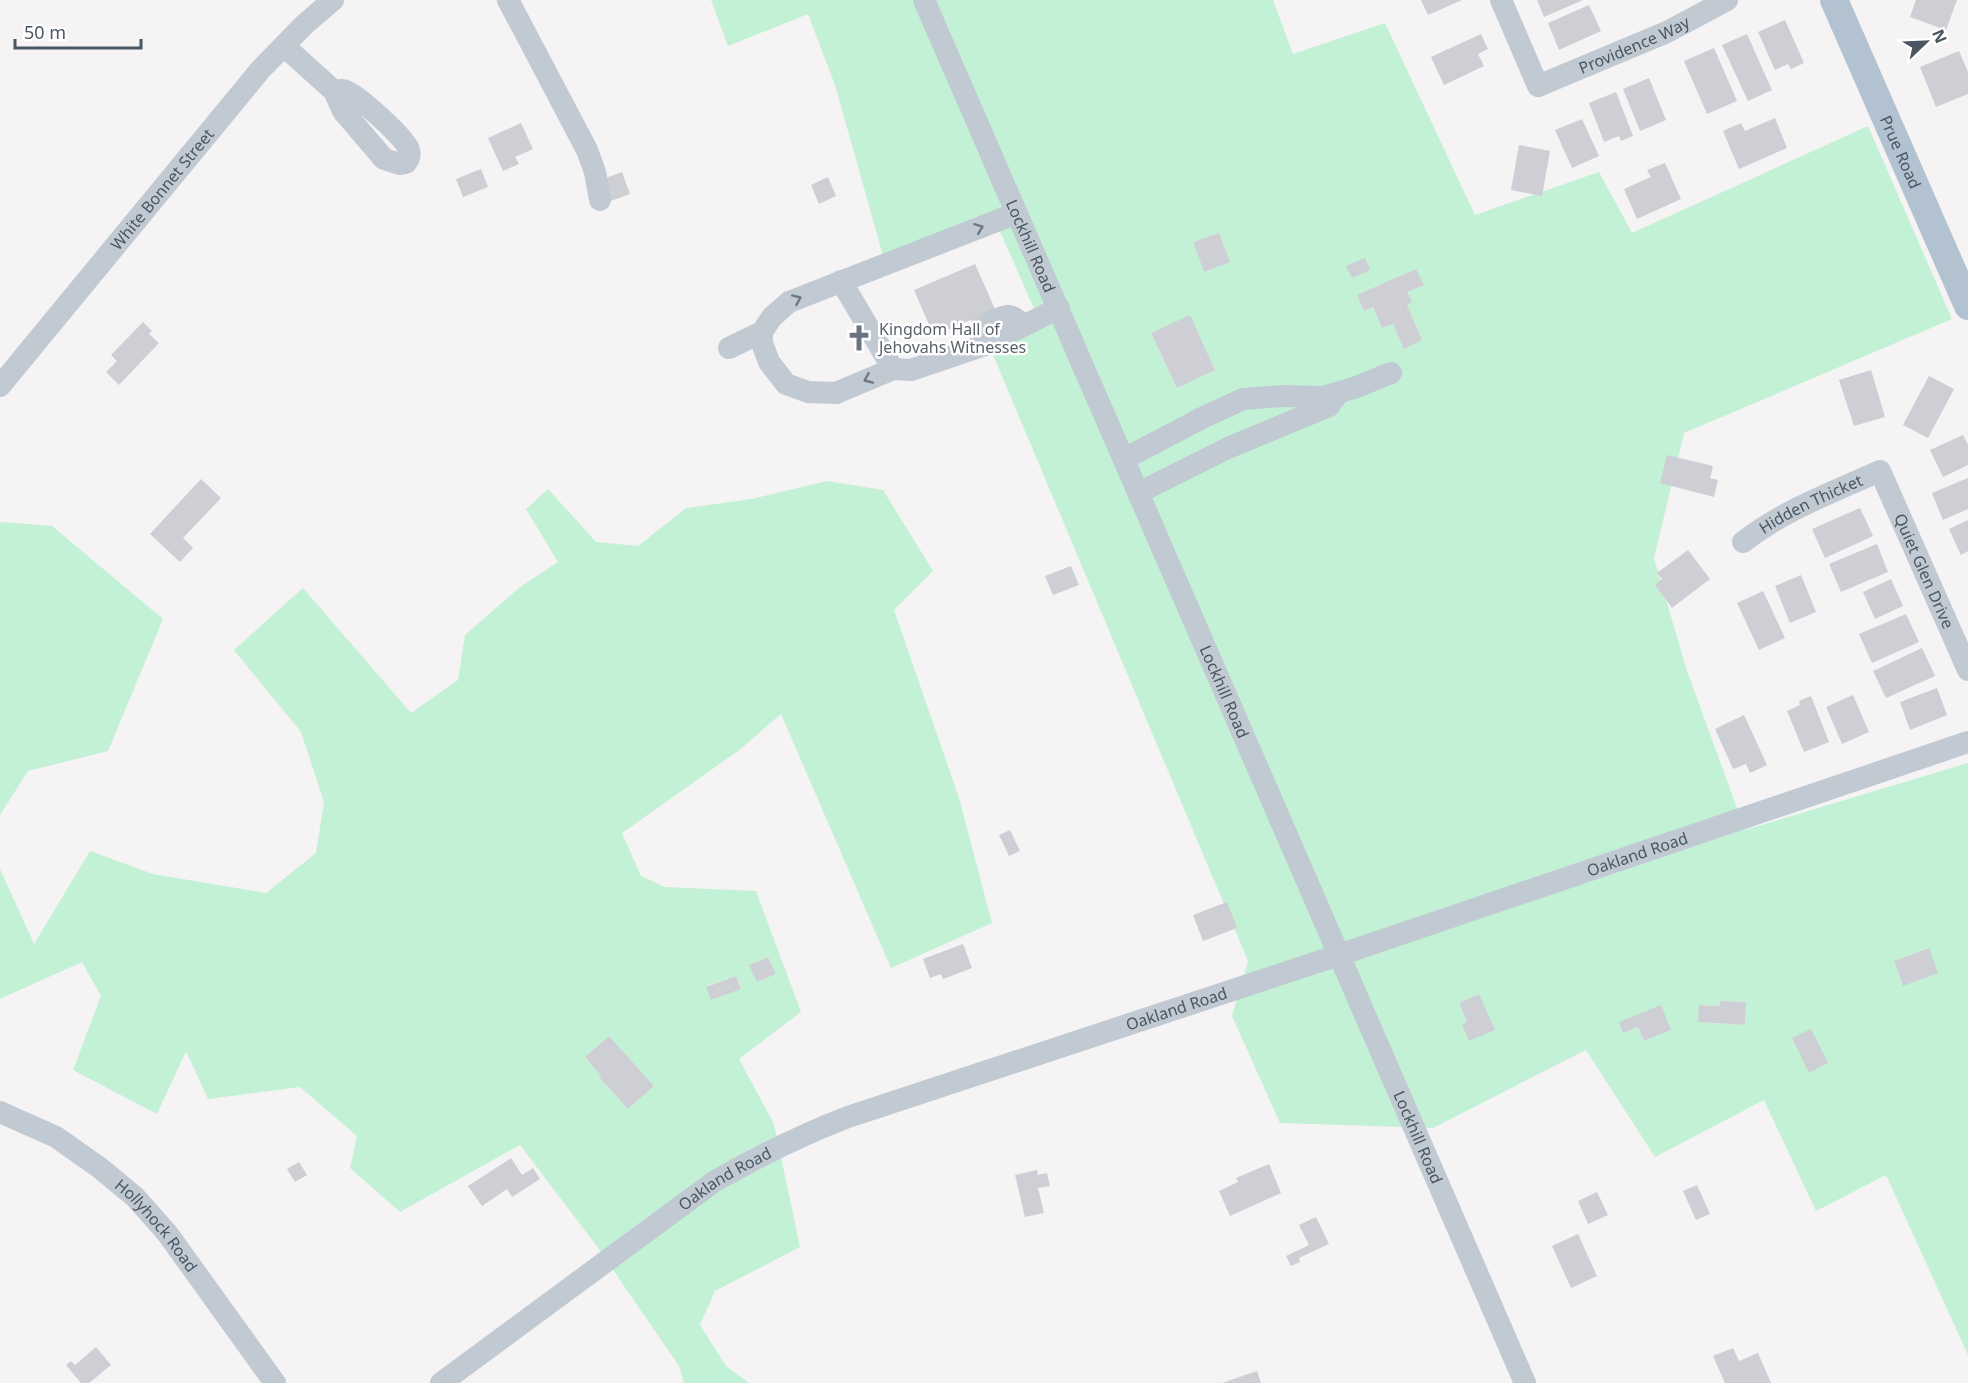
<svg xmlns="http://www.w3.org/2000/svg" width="1968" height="1383" viewBox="0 0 1968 1383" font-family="'Noto Sans',sans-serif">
	<rect width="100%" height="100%" fill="#f5f3f3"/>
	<g fill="#c3f1d5" fill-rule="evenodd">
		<path d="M 711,0 L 1273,0 L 1293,54 L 1385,23 L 1475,215 L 1599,172 L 1632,233 L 1868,126 L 1952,319 L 1684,433 L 1654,558 L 1686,668 L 1745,830 L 1968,763 L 1968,1355 L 1886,1175 L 1816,1211 L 1764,1100 L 1655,1157 L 1586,1050 L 1433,1128 L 1280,1123 L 1232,1016 L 1248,961 L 991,350 L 1042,327 L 992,213 L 884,259 L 835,85 L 808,14 L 728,46 ZM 1219,233 L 1230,262 L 1204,272 L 1193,242 ZM 1416,270 L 1423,285 L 1407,292 L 1407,305 L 1422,340 L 1404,348 L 1393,324 L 1382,328 L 1373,307 L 1364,311 L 1357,295 ZM 1190,316 L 1215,370 L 1177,388 L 1151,333 ZM 1929,948 L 1903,985 L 1894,961 ZM 1479,994 L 1469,1041 L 1462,1025 L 1467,1022 L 1459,1003 ZM 1721,1001 L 1746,1002 L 1745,1025 L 1698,1022 L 1700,1005 L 1720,1006 ZM 1619,1022 L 1671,1030 L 1644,1041 L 1638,1027 L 1624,1033 Z"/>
		<path d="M 827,481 L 883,490 L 933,571 L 894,610 L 959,798 L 992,923 L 891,968 L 781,714 L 738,751 L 622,833 L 641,876 L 665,887 L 756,891 L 801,1012 L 739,1059 L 774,1124 L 800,1247 L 715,1291 L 700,1325 L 726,1366 L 749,1383 L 684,1383 L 679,1366 L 596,1245 L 520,1145 L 400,1212 L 350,1168 L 357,1136 L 300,1087 L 208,1099 L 186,1051 L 157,1114 L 73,1070 L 101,996 L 82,962 L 0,999 L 0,869 L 34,944 L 90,851 L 153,874 L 266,893 L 316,853 L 324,802 L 301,732 L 234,650 L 303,588 L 411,713 L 458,680 L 465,635 L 520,587 L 558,562 L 526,509 L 548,489 L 596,542 L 638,546 L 686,508 L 752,499 ZM 768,957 L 776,974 L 757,982 L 750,965 ZM 736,976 L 741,988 L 711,1000 L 707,986 ZM 609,1036 L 654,1086 L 628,1109 L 600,1078 L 601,1076 L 585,1057 Z"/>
		<polygon points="0,522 52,526 163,619 108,751 28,771 0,815"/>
	</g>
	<g fill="#cdcfd5">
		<polygon points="1421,0 1462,0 1428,15"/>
		<polygon points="1537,0 1583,0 1544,17"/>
		<polygon points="1916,0 1957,0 1946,30 1910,17"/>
		<polygon points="1589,5 1601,31 1559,50 1548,23"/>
		<polygon points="1785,20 1804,63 1791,69 1788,64 1775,70 1758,32"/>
		<polygon points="1481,34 1488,49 1478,54 1484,66 1444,85 1431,57"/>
		<polygon points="1747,34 1772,90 1748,101 1722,45"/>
		<polygon points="1714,48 1737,101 1707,114 1684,61"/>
		<polygon points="1959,51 1968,72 1968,94 1936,107 1920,67"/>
		<polygon points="1649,78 1666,120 1640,131 1623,89"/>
		<polygon points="1616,92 1633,136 1621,141 1619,136 1604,142 1589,103"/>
		<polygon points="1775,118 1787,148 1739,169 1723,131 1741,123 1745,131"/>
		<polygon points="1582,119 1599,156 1572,168 1555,130"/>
		<polygon points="521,123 533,149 515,157 519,164 503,171 488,138"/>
		<polygon points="1519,145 1550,151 1542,196 1511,190"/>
		<polygon points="1665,163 1681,199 1637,219 1624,189 1651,177 1647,170"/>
		<polygon points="481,169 488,187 463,197 456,179"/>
		<polygon points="622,172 630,194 605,203 597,181"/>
		<polygon points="828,177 836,196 819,204 811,185"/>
		<polygon points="1219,233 1230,262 1204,272 1193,242"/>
		<polygon points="1365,258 1370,270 1352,278 1346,266"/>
		<polygon points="975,264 995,309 934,336 914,290"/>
		<polygon points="1416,269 1424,285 1407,292 1412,302 1407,305 1422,340 1404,349 1393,324 1382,328 1373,307 1364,311 1357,295"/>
		<polygon points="1190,315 1215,370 1177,388 1151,333"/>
		<polygon points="143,322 152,331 149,334 159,343 119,385 106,372 117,361 111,355"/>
		<polygon points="1871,370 1885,417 1854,426 1839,380"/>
		<polygon points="1929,376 1954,389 1928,438 1903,425"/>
		<polygon points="1963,435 1968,445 1968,465 1943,477 1930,450"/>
		<polygon points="1667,455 1713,466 1710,478 1718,480 1714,497 1660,483"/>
		<polygon points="1968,478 1968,509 1943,520 1932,493"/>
		<polygon points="201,479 221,498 183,538 193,548 180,562 150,534"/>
		<polygon points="1860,508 1873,536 1825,558 1812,529"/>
		<polygon points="1968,520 1968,551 1961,555 1949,529"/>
		<polygon points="1877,544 1888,572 1841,592 1829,564"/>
		<polygon points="1688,550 1710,579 1672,608 1655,585 1662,579 1657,573"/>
		<polygon points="1071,566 1079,585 1053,595 1045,576"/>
		<polygon points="1801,575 1816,612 1790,623 1775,586"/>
		<polygon points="1891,579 1903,606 1875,619 1863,592"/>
		<polygon points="1763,591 1785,638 1759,650 1737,603"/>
		<polygon points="1906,614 1919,642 1872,663 1859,634"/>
		<polygon points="1922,648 1935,676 1886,698 1873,671"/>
		<polygon points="1937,688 1947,715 1910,730 1900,702"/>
		<polygon points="1853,695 1869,732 1842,744 1826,707"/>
		<polygon points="1811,696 1829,742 1804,752 1787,711 1800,705 1799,701"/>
		<polygon points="1744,715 1767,765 1750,773 1746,764 1733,769 1715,729"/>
		<polygon points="1010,830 1020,851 1009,856 999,835"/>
		<polygon points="1227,902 1237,928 1203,941 1193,915"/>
		<polygon points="963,944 972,968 943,979 941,974 930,978 923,959"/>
		<polygon points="1929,948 1938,973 1903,986 1894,961"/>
		<polygon points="768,957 776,974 757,982 749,965"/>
		<polygon points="736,976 741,989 711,1000 706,987"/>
		<polygon points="1479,994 1495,1030 1469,1041 1462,1025 1467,1022 1459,1003"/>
		<polygon points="1720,1001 1746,1002 1745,1025 1698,1022 1699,1005 1720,1006"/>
		<polygon points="1661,1005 1671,1030 1644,1041 1638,1027 1623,1033 1619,1022"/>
		<polygon points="1811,1029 1828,1063 1809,1073 1792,1038"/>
		<polygon points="609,1036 654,1086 628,1109 599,1077 601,1076 585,1057"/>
		<polygon points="511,1158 522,1175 533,1168 540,1179 512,1197 507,1189 482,1206 468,1186"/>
		<polygon points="299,1162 307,1175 295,1182 287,1169"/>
		<polygon points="1269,1164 1281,1193 1230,1216 1219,1191 1238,1182 1236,1178"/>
		<polygon points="1037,1170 1038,1175 1047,1173 1050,1186 1038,1188 1044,1213 1025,1217 1015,1175"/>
		<polygon points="1697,1185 1710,1214 1696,1220 1683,1191"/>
		<polygon points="1597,1192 1608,1215 1588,1224 1578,1201"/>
		<polygon points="1316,1217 1329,1244 1299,1258 1300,1262 1291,1266 1286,1256 1309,1245 1299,1225"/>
		<polygon points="1578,1234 1597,1276 1571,1288 1552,1246"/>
		<polygon points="96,1347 111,1365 89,1383 81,1383 66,1365 71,1361 75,1365"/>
		<polygon points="1733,1348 1739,1361 1758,1353 1771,1383 1725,1383 1713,1356"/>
		<polygon points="1257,1371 1261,1383 1222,1383"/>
	</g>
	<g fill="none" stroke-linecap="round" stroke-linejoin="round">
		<polyline stroke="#caccce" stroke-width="22" stroke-dasharray="22 11" stroke-linecap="butt" points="975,329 992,321"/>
		<g stroke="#c1cad2" stroke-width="22">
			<polyline points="508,0 587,150 595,172 600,200"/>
			<path id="s1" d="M 924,0 L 1525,1383"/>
			<path id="s2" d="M 1501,0 L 1538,86 L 1667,32 L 1727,0"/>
			<path d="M 284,46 L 334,91 L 343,111 L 384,159 L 400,164 L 406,163 C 409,159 411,155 409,150 C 407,139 359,97 348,92 C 343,89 340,90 334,91"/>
			<polyline points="1017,213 789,302 772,317 762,332 762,343 769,362 786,384 808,392 836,393 893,369 911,370 985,345 1059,308"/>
			<polyline points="841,281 893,369"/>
			<path d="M 992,321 C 1006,315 1011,312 1022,325"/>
			<polyline points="729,348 762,332"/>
			<path id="s3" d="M 0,386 L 261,69 L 304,25 L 333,0"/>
			<polyline points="1124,459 1204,417 1243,399 1283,396 1322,397 1354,388 1391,373"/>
			<polyline points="1138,493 1228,448 1329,406 1337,395"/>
			<path id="s4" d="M 1743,542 C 1784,510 1833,492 1880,471 L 1968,670"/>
			<path id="s5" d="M 0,1112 L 56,1137 L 100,1168 L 135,1197 L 167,1233 L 275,1383"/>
			<path id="s6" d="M 441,1383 L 715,1181 C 759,1156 801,1135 848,1117 L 1339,955 L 1968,742"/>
		</g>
		<path stroke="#b3c2d1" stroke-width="28" id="s7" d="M 1834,0 L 1968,306"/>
	</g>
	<defs><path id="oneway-chevron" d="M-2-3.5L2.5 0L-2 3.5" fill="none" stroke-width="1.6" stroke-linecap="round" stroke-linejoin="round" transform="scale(1.5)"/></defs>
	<g stroke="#6e7983">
		<use href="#oneway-chevron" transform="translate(979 228) rotate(-21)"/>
		<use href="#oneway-chevron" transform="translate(797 299) rotate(-24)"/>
		<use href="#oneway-chevron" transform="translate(868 379) rotate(157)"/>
	</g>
	<defs>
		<g id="church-bare" transform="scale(2.07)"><path d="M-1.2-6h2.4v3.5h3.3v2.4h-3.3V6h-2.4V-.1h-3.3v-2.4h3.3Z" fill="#6b7280" stroke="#fff" stroke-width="2.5" paint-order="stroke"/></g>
	</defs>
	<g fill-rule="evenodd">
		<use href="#church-bare" x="859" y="338"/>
	</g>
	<g text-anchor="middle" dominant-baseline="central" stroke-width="5" stroke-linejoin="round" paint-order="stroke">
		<g font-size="16" fill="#4a5661" stroke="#fff">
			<text stroke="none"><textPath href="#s2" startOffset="198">Providence Way</textPath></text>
			<text stroke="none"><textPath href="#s7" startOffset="166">Prue Road</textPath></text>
			<text stroke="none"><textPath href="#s3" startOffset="255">White Bonnet Street</textPath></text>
			<text stroke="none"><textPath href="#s1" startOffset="268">Lockhill Road</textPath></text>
			<text stroke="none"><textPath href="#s4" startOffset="78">Hidden Thicket</textPath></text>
			<text stroke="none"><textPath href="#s4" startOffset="264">Quiet Glen Drive</textPath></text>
			<text stroke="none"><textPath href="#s1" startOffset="754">Lockhill Road</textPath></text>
			<text stroke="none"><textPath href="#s6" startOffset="1320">Oakland Road</textPath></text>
			<text stroke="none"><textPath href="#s6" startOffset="834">Oakland Road</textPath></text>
			<text stroke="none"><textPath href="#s1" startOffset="1240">Lockhill Road</textPath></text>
			<text stroke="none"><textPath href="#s6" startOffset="350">Oakland Road</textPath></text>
			<text stroke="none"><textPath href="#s5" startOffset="196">Hollyhock Road</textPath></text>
		</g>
		<g font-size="16" fill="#5b616d" stroke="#fff" text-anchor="start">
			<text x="879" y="329">Kingdom Hall of<tspan x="879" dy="18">Jehovahs Witnesses</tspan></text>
		</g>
	</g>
	<g transform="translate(1926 42) rotate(67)" stroke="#ffffff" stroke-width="4.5" paint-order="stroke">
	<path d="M0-4.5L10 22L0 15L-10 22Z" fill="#4a5661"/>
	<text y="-9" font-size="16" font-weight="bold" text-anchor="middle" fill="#4a5661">N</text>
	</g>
	<path d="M15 39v9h126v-9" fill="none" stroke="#4a5661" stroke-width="3"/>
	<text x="24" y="39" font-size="18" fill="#4a5661" stroke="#ffffff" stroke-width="4.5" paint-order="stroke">50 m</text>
</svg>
